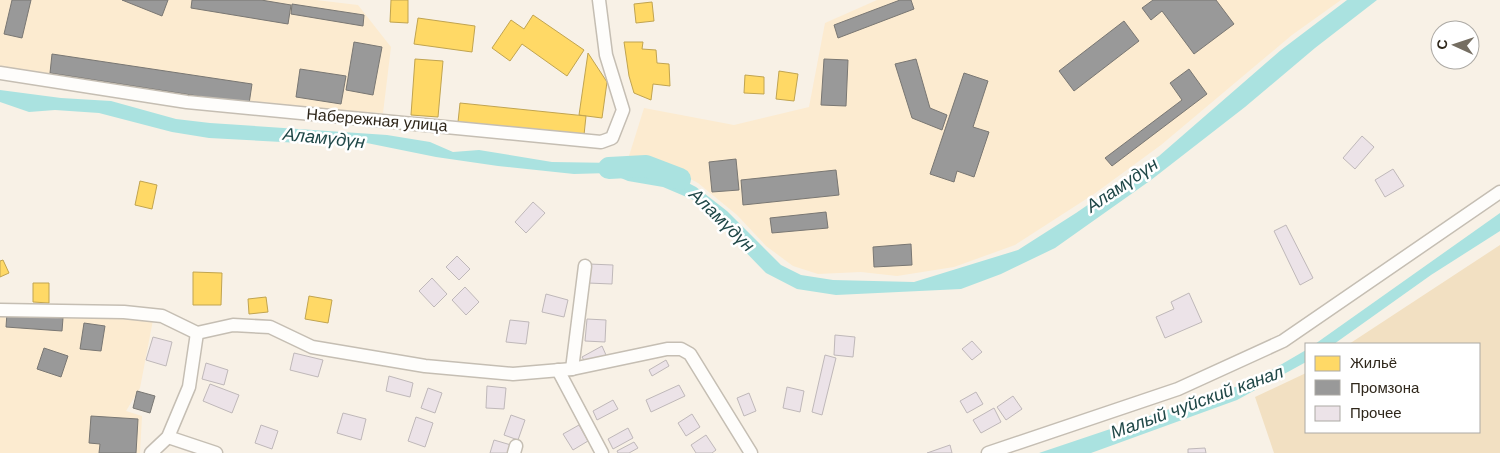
<svg xmlns="http://www.w3.org/2000/svg" width="1500" height="453" viewBox="0 0 1500 453" font-family="Arial,sans-serif">
	<rect width="100%" height="100%" fill="#f8f1e6"/>
	<g fill="#fcebd0">
		<polygon points="0,0 316,0 358,5 391,47 383,113 269,107 205,100 0,69"/>
		<polygon points="877,0 1341,0 1292,35 1161,145 1094,194 1015,245 954,267 897,276 861,272 818,274 793,266 766,246 737,215 698,183 660,163 629,156 644,108 734,125 809,107 825,23"/>
		<polygon points="2,314 153,320 140,388 126,411 142,416 140,453 0,453 0,316"/>
	</g>
	<polygon fill="#f2e0c2" points="1500,245 1500,453 1274,453 1255,397 1306,373 1306,432 1479,432 1479,344 1349,344"/>
	<g fill="#aae2e0">
		<polygon points="1347,0 1377,0 1315,48 1245,107 1151,180 1055,248 1001,274 961,289 836,295 797,289 766,273 696,201 663,187 628,181 609,173 574,174 498,166 436,157 347,139 300,143 209,138 172,132 99,113 55,110 29,112 0,102 0,90 61,98 111,101 176,119 210,123 387,135 430,142 453,152 479,150 552,162 617,163 663,170 696,187 727,211 781,265 801,275 833,280 914,282 1018,250 1076,213 1159,156 1281,50"/>
		<polygon points="1500,213 1500,231 1431,275 1334,344 1315,344"/>
		<polygon points="1306,350 1306,362 1237,400 1091,453 1039,453 1253,381"/>
	</g>
	<g fill="#ffd966" stroke="#c1a450">
		<polygon points="391,0 408,0 408,23 390,22"/>
		<polygon points="652,2 654,21 636,23 634,4"/>
		<polygon points="533,15 584,50 567,76 522,44 510,61 492,48 511,20 524,29"/>
		<polygon points="418,18 475,26 472,52 414,44"/>
		<polygon points="624,42 643,42 642,49 656,50 657,63 669,64 670,86 653,84 651,100 634,93 629,76"/>
		<polygon points="588,53 607,82 602,118 579,115"/>
		<polygon points="415,59 443,61 438,117 411,115"/>
		<polygon points="779,71 798,74 794,101 776,99"/>
		<polygon points="745,75 764,77 764,94 744,93"/>
		<polygon points="460,103 586,116 584,135 458,122"/>
		<polygon points="140,181 157,185 152,209 135,205"/>
		<polygon points="3,260 9,273 0,277 0,261"/>
		<polygon points="193,272 222,273 221,305 193,305"/>
		<polygon points="33,283 49,283 49,303 33,302"/>
		<polygon points="309,296 332,300 328,323 305,319"/>
		<polygon points="266,297 268,312 249,314 248,299"/>
	</g>
	<g fill="#999" stroke="#797773">
		<polygon points="12,0 31,0 22,38 4,34"/>
		<polygon points="122,0 168,0 162,16"/>
		<polygon points="192,0 261,0 291,5 288,24 191,8"/>
		<polygon points="900,0 911,0 914,9 838,38 834,25"/>
		<polygon points="1153,0 1216,0 1234,24 1194,54 1162,11 1151,20 1142,8"/>
		<polygon points="292,4 364,15 363,26 291,14"/>
		<polygon points="1124,21 1139,41 1074,91 1059,71"/>
		<polygon points="354,42 382,47 373,95 346,90"/>
		<polygon points="52,54 252,84 249,104 50,73"/>
		<polygon points="824,59 848,60 846,106 821,105"/>
		<polygon points="916,59 930,108 947,115 942,130 912,118 895,64"/>
		<polygon points="300,69 346,76 341,104 296,97"/>
		<polygon points="1189,69 1207,94 1112,166 1105,158 1182,100 1170,83"/>
		<polygon points="964,73 988,81 973,127 989,132 974,177 957,171 954,182 930,174"/>
		<polygon points="736,159 739,190 712,192 709,162"/>
		<polygon points="836,170 839,195 743,205 741,180"/>
		<polygon points="826,212 828,228 772,233 770,218"/>
		<polygon points="911,244 912,265 874,267 873,247"/>
		<polygon points="7,313 63,318 62,331 6,327"/>
		<polygon points="84,323 105,326 101,351 80,349"/>
		<polygon points="44,348 68,356 61,377 37,369"/>
		<polygon points="137,391 155,396 150,413 133,408"/>
		<polygon points="91,416 138,419 136,453 99,453 100,444 89,443"/>
	</g>
	<g fill="none" stroke-linecap="round" stroke-linejoin="round">
		<polyline stroke="#aae2e0" stroke-width="22" points="609,168 646,166 680,179"/>
	</g>
	<g fill="#ece3e8" stroke="#bfb8b9">
		<polygon points="1362,136 1374,147 1355,169 1343,158"/>
		<polygon points="1393,169 1404,186 1385,197 1375,180"/>
		<polygon points="533,202 545,213 526,233 515,222"/>
		<polygon points="1286,225 1313,278 1300,285 1274,231"/>
		<polygon points="457,256 470,269 459,280 446,267"/>
		<polygon points="589,264 613,265 612,284 588,283"/>
		<polygon points="432,278 447,294 434,307 419,291"/>
		<polygon points="465,287 479,302 466,315 452,300"/>
		<polygon points="1189,293 1202,322 1165,338 1156,317 1174,309 1171,302"/>
		<polygon points="546,294 568,300 564,317 542,312"/>
		<polygon points="587,319 606,320 605,342 585,341"/>
		<polygon points="510,320 529,322 526,344 506,342"/>
		<polygon points="835,335 855,337 853,357 834,355"/>
		<polygon points="153,337 172,342 166,366 146,360"/>
		<polygon points="972,341 982,352 972,360 962,349"/>
		<polygon points="602,346 606,355 587,365 582,357"/>
		<polygon points="294,353 323,360 318,377 290,370"/>
		<polygon points="825,355 836,358 822,415 812,412"/>
		<polygon points="666,360 669,366 652,376 649,370"/>
		<polygon points="206,363 228,370 224,385 202,379"/>
		<polygon points="389,376 413,383 410,397 386,391"/>
		<polygon points="210,384 239,395 232,413 203,401"/>
		<polygon points="679,385 685,396 651,412 646,400"/>
		<polygon points="487,386 506,388 504,409 486,408"/>
		<polygon points="787,387 804,391 800,412 783,408"/>
		<polygon points="428,388 442,393 435,413 421,408"/>
		<polygon points="976,392 983,404 967,413 960,401"/>
		<polygon points="749,393 756,411 744,416 737,398"/>
		<polygon points="1013,396 1022,409 1006,420 997,407"/>
		<polygon points="613,400 618,409 597,420 593,411"/>
		<polygon points="994,408 1001,422 981,433 973,420"/>
		<polygon points="343,413 366,419 361,440 337,433"/>
		<polygon points="692,414 700,427 686,436 678,423"/>
		<polygon points="511,415 525,420 518,440 504,435"/>
		<polygon points="416,417 433,423 425,447 408,441"/>
		<polygon points="261,425 278,431 272,449 255,443"/>
		<polygon points="579,425 588,441 573,450 563,434"/>
		<polygon points="628,428 633,438 613,449 608,439"/>
		<polygon points="706,435 716,450 712,453 696,453 691,445"/>
		<polygon points="494,440 511,445 508,453 490,453"/>
		<polygon points="634,442 638,448 629,453 618,453 617,451"/>
		<polygon points="950,445 952,453 927,453"/>
		<polygon points="1205,448 1206,453 1188,453 1188,449"/>
	</g>
	<g fill="none" stroke-linecap="round" stroke-linejoin="round">
		<g stroke="#c5beb3" stroke-width="15">
			<g id="street">
				<polyline points="0,73 187,102 601,142 612,138 623,110 606,55 599,0"/>
				<polyline points="0,310 124,312 162,316 197,333 233,325 270,327 312,347 425,366 513,374 572,369 667,349 681,349 690,354 751,453"/>
				<polyline points="572,369 585,266"/>
				<polyline points="558,370 602,453"/>
				<polyline points="168,437 216,453"/>
				<polyline points="151,453 168,437 189,387 197,333"/>
				<polyline points="514,453 516,446"/>
				<polyline points="988,453 1178,389 1283,341 1500,192"/>
			</g>
		</g>
		<use href="#street" stroke="#fefdfb" stroke-width="12"/>
	</g>
	<g text-anchor="middle" dominant-baseline="central" stroke-width="5" stroke-linejoin="round" paint-order="stroke">
		<g font-size="16" fill="#2f271b" stroke="#fff">
			<text transform="translate(377 120) rotate(5)">Набережная улица</text>
		</g>
		<g font-size="18" font-style="italic" fill="#204848" stroke="#fff">
			<text transform="translate(324 138) rotate(6)">Аламүдүн</text>
			<text transform="translate(1122 185) rotate(-34)">Аламүдүн</text>
			<text transform="translate(722 220) rotate(44)">Аламүдүн</text>
			<text transform="translate(1197 402) rotate(-20)">Малый чуйский канал</text>
		</g>
	</g>
	<rect x="1305" y="343" width="175" height="90" fill="#ffffff" stroke="#aca9a4"/>
	<rect x="1315" y="356" width="25" height="15" fill="#ffd966" stroke="#aca9a4"/>
	<text x="1350" y="368" font-size="15" fill="#2f271b">Жильё</text>
	<rect x="1315" y="380" width="25" height="15" fill="#999999" stroke="#aca9a4"/>
	<text x="1350" y="393" font-size="15" fill="#2f271b">Промзона</text>
	<rect x="1315" y="406" width="25" height="15" fill="#ece3e8" stroke="#aca9a4"/>
	<text x="1350" y="418" font-size="15" fill="#2f271b">Прочее</text>
	<g transform="translate(1455 45) rotate(273)"><circle r="24" fill="#ffffff" stroke="#aca9a4"/>
	<path d="M0-4L9 19L0 12L-9 19Z" fill="#756e62"/>
	<text y="-8" font-size="14" font-weight="bold" text-anchor="middle" fill="#2f271b">С</text>
	</g>
</svg>
